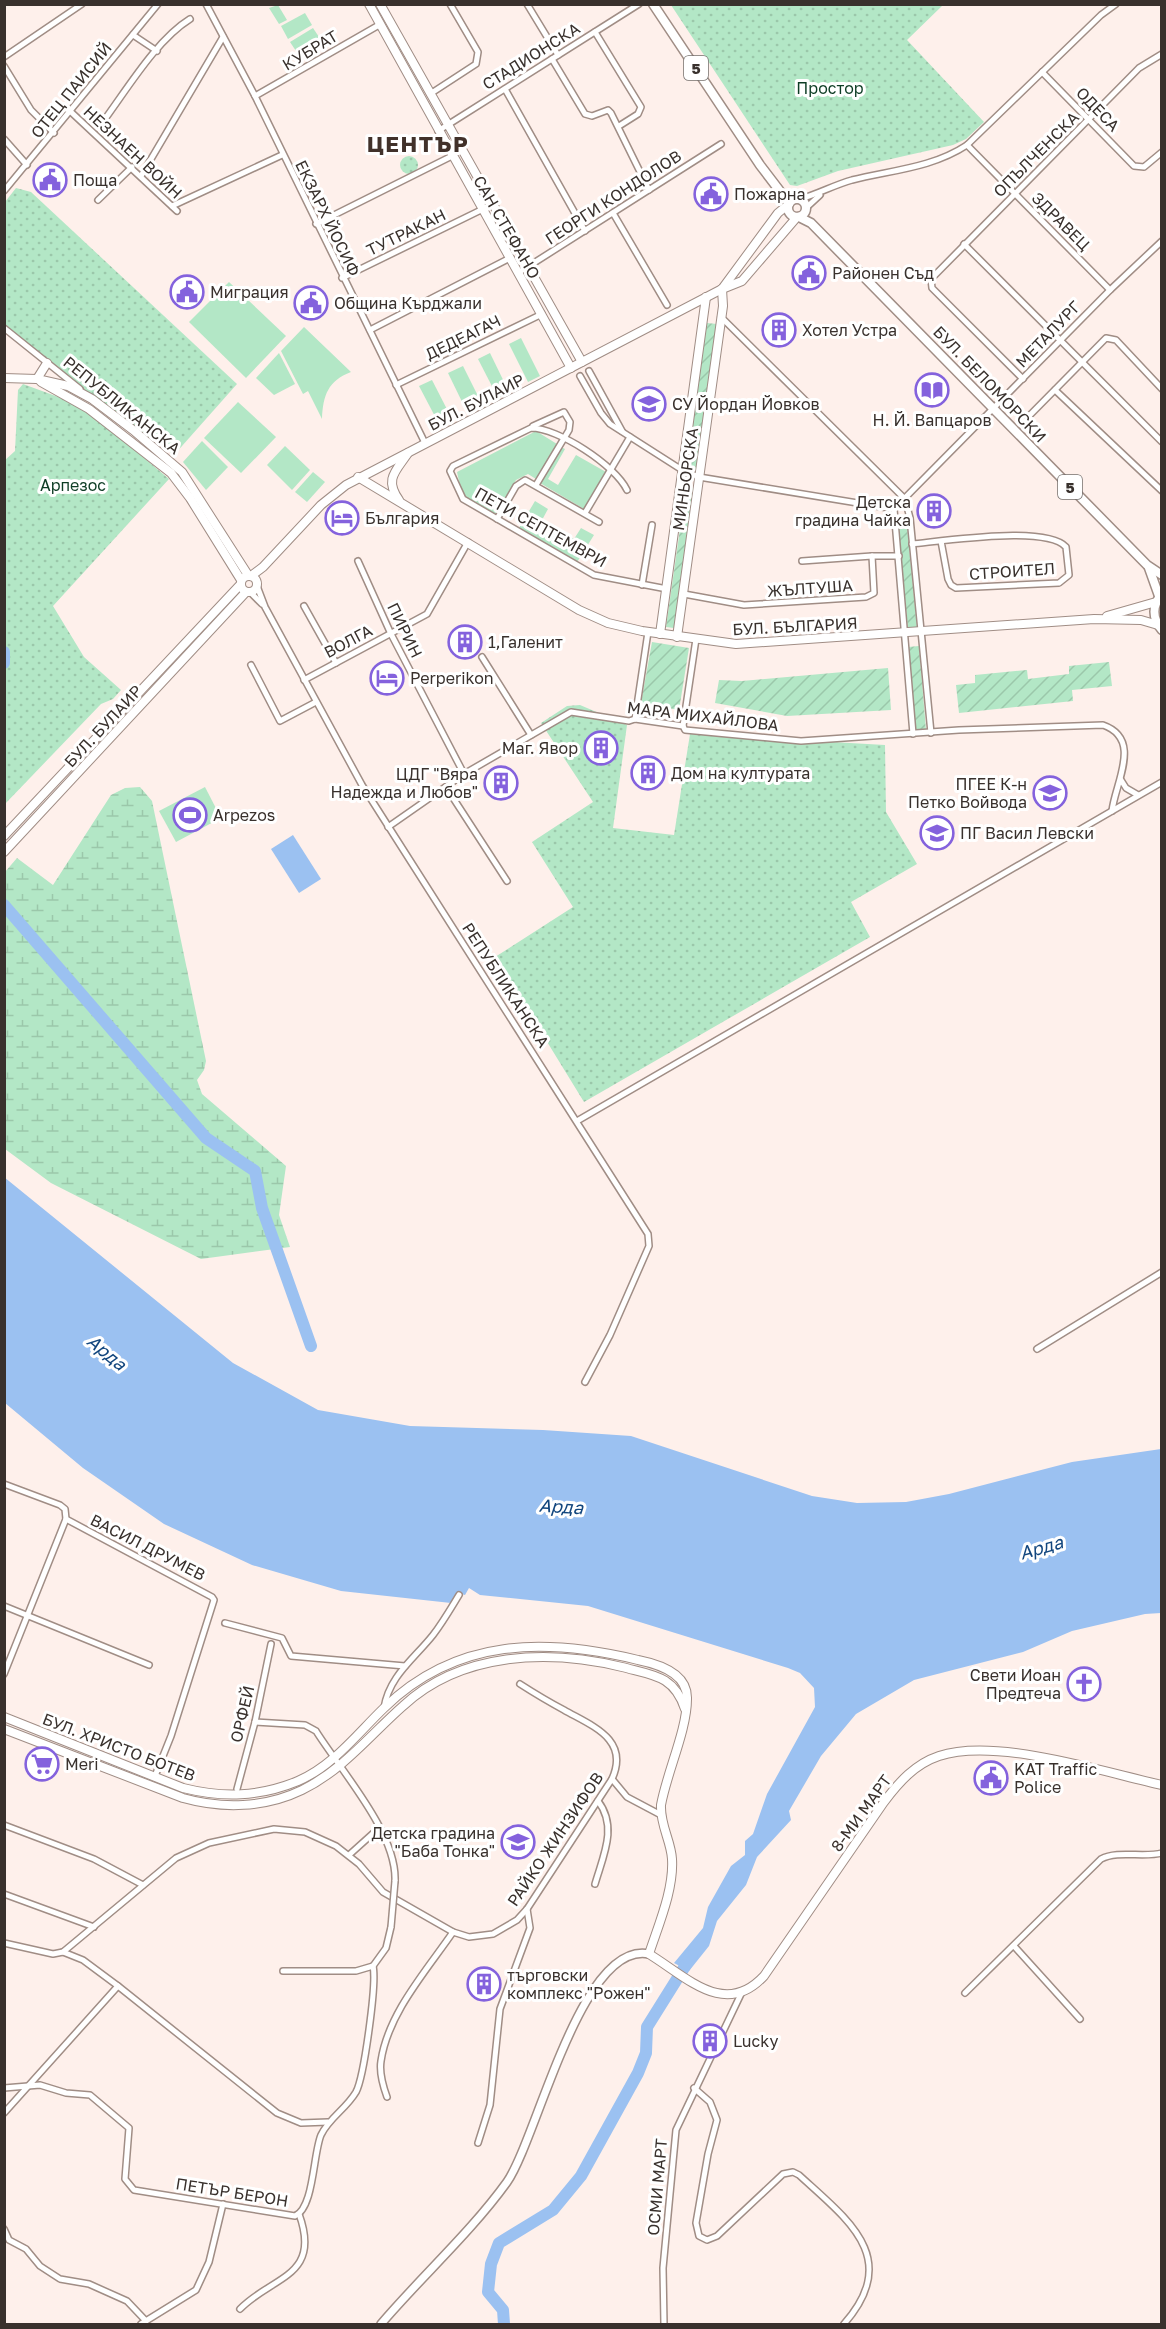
<svg xmlns="http://www.w3.org/2000/svg" width="1166" height="2329" viewBox="0 0 1166 2329" font-family="'Golos Text',sans-serif">
	<defs>
		<pattern id="wetland-marsh" width="20" height="14" patternUnits="userSpaceOnUse" patternTransform="scale(1.5)"><rect width="20" height="14" fill="#b3e7c6"/><path d="M1 5h8M5 5V1M11 12h8M15 12V8" fill="none" stroke="#9bc7aa"/></pattern>
		<pattern id="park-dots" width="8" height="8" patternUnits="userSpaceOnUse" patternTransform="scale(1.5)"><rect width="8" height="8" fill="#b3e7c6"/><path d="M2 2h.1M6 6h.1" fill="none" stroke="#9bc7aa" stroke-width="1.8" stroke-linecap="round"/></pattern>
		<pattern id="garden-furrows" width="10" height="10" patternUnits="userSpaceOnUse" patternTransform="scale(1.5)"><rect width="10" height="10" fill="#b3e7c6"/><path d="M-1 1l2-2M0 10L10 0M9 11l2-2" fill="none" stroke="#9bc7aa"/></pattern>
	</defs>
	<rect width="100%" height="100%" fill="#fef0eb"/>
	<g fill="#b3e7c6">
		<polygon points="278,5 287,20 279,24 269,8"/>
		<polygon points="305,13 312,25 288,39 281,26"/>
		<polygon points="313,28 321,40 298,54 290,42"/>
		<polygon points="229,282 286,336 246,378 189,322"/>
		<path d="M 304,327 L 351,372 C 328,381 323,395 322,419 L 308,391 L 303,394 L 281,351 Z"/>
		<polygon points="521,338 540,376 528,382 509,344"/>
		<polygon points="279,353 295,384 274,395 256,378"/>
		<polygon points="490,353 509,392 498,398 478,359"/>
		<polygon points="463,366 482,404 467,412 448,373"/>
		<polygon points="432,380 452,419 440,426 419,386"/>
		<polygon points="238,402 276,437 241,473 204,438"/>
		<polygon points="536,431 557,444 536,479 528,474 516,480 495,515 462,495 457,472"/>
		<polygon points="202,441 228,467 206,490 183,462"/>
		<polygon points="285,446 310,470 292,490 267,465"/>
		<polygon points="561,447 565,449 548,479 558,485 576,455 606,472 584,509 540,483"/>
		<polygon points="313,472 325,482 307,502 295,492"/>
		<polygon points="535,501 548,509 542,520 574,539 581,528 594,535 574,567 516,533"/>
		<polygon points="205,787 221,818 176,842 159,811"/>
	</g>
	<polygon fill="url(#wetland-marsh)" points="140,787 152,801 206,1061 204,1070 197,1080 202,1094 286,1166 279,1215 290,1247 201,1259 51,1183 5,1149 5,872 17,858 53,885 111,795 125,788"/>
	<g fill="url(#park-dots)">
		<polygon points="671,5 943,5 907,40 984,122 966,139 953,145 838,171 797,186 790,185"/>
		<circle cx="409" cy="165" r="9"/>
		<polygon points="16,188 31,192 237,384 174,455 69,380 5,329 5,202"/>
		<polygon points="23,384 72,402 98,419 169,479 53,606 84,657 121,690 113,699 101,704 5,804 4,461 15,451 18,390"/>
		<polygon points="580,705 627,725 613,828 674,835 690,734 885,745 886,812 917,864 851,902 870,937 584,1102 495,957 573,907 532,842 593,802 541,723 567,706"/>
	</g>
	<g fill="url(#garden-furrows)">
		<polygon points="707,323 717,324 696,470 686,468"/>
		<polygon points="686,487 693,488 674,628 666,627"/>
		<polygon points="907,526 917,628 908,629 898,527"/>
		<polygon points="652,642 689,648 679,710 641,703"/>
		<polygon points="919,646 926,730 916,731 908,647"/>
		<polygon points="1109,662 1112,686 1072,690 1073,701 959,713 956,685 975,683 975,675 1027,670 1028,679 1069,674 1069,666"/>
		<polygon points="888,668 891,710 787,716 715,703 719,680 742,681"/>
	</g>
	<g fill="#9bc1f1">
		<polygon points="293,835 321,879 299,893 271,849"/>
		<polygon points="4,1177 233,1363 318,1410 410,1426 543,1430 631,1436 812,1496 857,1503 906,1502 949,1494 1072,1462 1161,1449 1161,1613 1145,1614 1072,1631 1023,1652 914,1680 856,1714 821,1756 789,1811 791,1820 757,1857 746,1885 717,1921 709,1946 689,1971 674,1963 703,1928 708,1907 731,1866 745,1855 745,1841 753,1834 767,1794 815,1707 814,1688 800,1673 788,1668 588,1606 480,1595 469,1588 465,1595 458,1593 451,1603 341,1591 252,1565 164,1524 83,1468 5,1403"/>
	</g>
	<g fill="none" stroke-linecap="round" stroke-linejoin="round">
		<g stroke="#9bc1f1" stroke-width="12">
			<polyline points="4,652 4,663"/>
			<polyline points="4,905 206,1138 255,1171 262,1208 311,1346"/>
			<polyline points="504,2324 503,2310 488,2292 491,2264 499,2243 553,2210 581,2176 638,2073 646,2053 647,2027 692,1955"/>
		</g>
		<g stroke="#a08d85" stroke-width="8">
			<g id="minor">
				<polyline points="206,4 255,96 425,443"/>
				<polyline points="527,4 558,55"/>
				<polyline points="595,32 641,107 638,114 619,126"/>
				<polyline points="133,35 157,51"/>
				<polyline points="4,57 82,4"/>
				<polyline points="552,59 585,114 592,116 608,110 611,113 649,190"/>
				<polyline points="4,66 31,110 54,133"/>
				<polyline points="1042,72 1134,166 1144,167 1162,152"/>
				<polyline points="505,89 585,231"/>
				<polyline points="430,94 476,64 478,52 450,4"/>
				<polyline points="255,96 379,25"/>
				<polyline points="71,112 177,211"/>
				<path d="M 102,123 C 126,91 156,40 190,19"/>
				<polyline points="438,131 639,4"/>
				<polyline points="4,139 27,165"/>
				<polyline points="967,145 1110,290"/>
				<polyline points="141,176 223,37"/>
				<polyline points="4,191 158,4"/>
				<path d="M 800,199 C 818,194 834,185 852,180 C 892,170 932,168 967,145 L 1101,15 L 1116,4"/>
				<polyline points="98,200 132,167"/>
				<polyline points="172,206 282,155"/>
				<polyline points="807,207 820,195"/>
				<polyline points="613,213 667,305"/>
				<polyline points="316,224 452,156"/>
				<polyline points="964,244 1162,442"/>
				<polyline points="518,273 721,144"/>
				<polyline points="342,278 481,210"/>
				<polyline points="721,317 905,499 910,518 931,733"/>
				<polyline points="4,328 80,389"/>
				<polyline points="370,330 510,258"/>
				<polyline points="589,371 622,431"/>
				<polyline points="580,376 601,413 610,424 682,470 699,477 894,509"/>
				<polyline points="1023,379 932,288 931,279 1139,68 1162,54"/>
				<polyline points="396,385 542,314"/>
				<polyline points="1055,390 1162,491"/>
				<polyline points="1028,417 1106,338 1116,340 1162,389"/>
				<polyline points="533,426 564,412 570,422 569,430 536,485"/>
				<path d="M 627,490 C 615,465 558,428 531,428 L 453,466 L 450,471 L 463,499 L 594,575 L 667,589"/>
				<polyline points="894,509 1110,290 1162,241"/>
				<polyline points="894,509 913,734"/>
				<polyline points="585,513 630,437"/>
				<polyline points="497,519 516,486 525,480 599,522"/>
				<path d="M 912,544 C 943,541 1046,525 1066,547 L 1069,575 L 1059,583 L 956,588 L 951,585 L 948,579 L 941,541"/>
				<polyline points="358,561 391,634 464,774"/>
				<polyline points="802,561 872,556"/>
				<polyline points="642,585 652,525"/>
				<polyline points="257,586 265,607 362,785 648,1234 649,1246 610,1335 585,1382"/>
				<polyline points="250,592 262,604"/>
				<polyline points="684,594 744,605 866,597 874,593 872,556 899,556"/>
				<polyline points="304,606 336,663"/>
				<polyline points="482,657 531,735"/>
				<polyline points="251,665 280,721 316,702"/>
				<polyline points="304,680 427,614 468,542"/>
				<polyline points="635,719 648,632"/>
				<polyline points="683,726 696,639"/>
				<polyline points="1121,780 1126,788 1138,795"/>
				<polyline points="446,787 507,881"/>
				<path d="M 388,827 L 464,774 L 571,712 L 629,721 L 635,719 L 683,726 L 685,730 L 801,741 L 959,730 L 1103,725 C 1143,739 1115,783 1112,811"/>
				<polyline points="577,1121 1162,782"/>
				<polyline points="1037,1349 1162,1272"/>
				<polyline points="4,1484 60,1505 65,1509 66,1519 212,1597 214,1600 171,1736 155,1776"/>
				<polyline points="4,1606 149,1665"/>
				<polyline points="225,1623 282,1638 291,1656 405,1666"/>
				<polyline points="4,1674 66,1519"/>
				<path d="M 384,1708 C 389,1676 414,1659 433,1635 C 443,1622 451,1608 459,1595"/>
				<path d="M 255,1722 L 305,1725 L 316,1731 C 341,1771 397,1833 395,1881"/>
				<polyline points="612,1779 627,1797 661,1815"/>
				<polyline points="237,1789 255,1722 271,1644"/>
				<polyline points="4,1825 94,1859 143,1885"/>
				<polyline points="349,1855 379,1828"/>
				<path d="M 595,1884 C 603,1856 618,1827 598,1801"/>
				<polyline points="4,1894 94,1927"/>
				<path d="M 4,1943 L 53,1954 L 63,1952 L 176,1858 L 209,1843 L 274,1829 L 305,1832 L 336,1846 L 359,1864 L 383,1892 L 453,1932 L 469,1937 L 493,1934 L 517,1920 L 527,1909 L 612,1779 C 630,1739 592,1726 564,1710 C 549,1702 534,1693 520,1684"/>
				<polyline points="1014,1946 1080,2019"/>
				<polyline points="63,1952 83,1960 118,1986 277,2113 301,2123 328,2122"/>
				<polyline points="283,1971 356,1971 373,1966"/>
				<path d="M 965,1993 L 1101,1859 C 1118,1850 1143,1858 1162,1853"/>
				<path d="M 4,2088 L 40,2085 L 66,2093 L 90,2095 L 129,2128 L 125,2179 L 134,2190 L 295,2216 C 314,2208 313,2154 321,2135 C 329,2118 346,2109 356,2092 C 364,2077 377,1983 373,1966 L 386,1948 L 391,1927"/>
				<path d="M 694,2088 L 710,2102 L 717,2120 L 708,2154 L 696,2223 L 699,2236 L 707,2240 L 717,2236 L 783,2174 L 793,2172 L 799,2175 C 848,2220 902,2258 844,2324"/>
				<path d="M 387,2097 C 383,2086 379,2073 381,2061 C 388,2013 427,1970 453,1932"/>
				<polyline points="4,2113 118,1986"/>
				<polyline points="478,2143 490,2105 500,2009 530,1928 527,1909"/>
				<polyline points="4,2229 9,2240 26,2249 40,2266 60,2279 89,2284 127,2301 146,2321"/>
				<path d="M 240,2309 C 272,2276 322,2277 299,2214"/>
				<polyline points="141,2324 196,2290 209,2262 223,2204"/>
				<polyline points="664,2324 663,2268 676,2130 741,1994"/>
			</g>
		</g>
		<g stroke="#a08d85" stroke-width="10">
			<path id="tertiary" d="M 381,2324 C 421,2277 471,2232 507,2182 C 537,2139 581,1940 649,1954"/>
		</g>
		<g stroke="#a08d85" stroke-width="10">
			<g id="secondary">
				<polyline points="369,4 571,368"/>
				<polyline points="380,4 582,362"/>
				<polyline points="722,289 778,213 789,204"/>
				<polyline points="4,378 37,379 68,386 92,399 133,430 182,472 248,575"/>
				<polyline points="37,379 47,363"/>
				<polyline points="41,382 89,409 171,473 190,498 241,580"/>
				<polyline points="358,477 579,610 608,623 642,631 736,644 1094,619 1141,620 1158,625"/>
				<path d="M 399,500 C 384,479 396,471 408,453"/>
				<circle cx="249" cy="584" r="8"/>
				<polyline points="251,576 263,567 321,505 346,485 722,289 742,281 797,217"/>
				<polyline points="1107,616 1156,602"/>
				<polyline points="660,634 706,297"/>
				<polyline points="677,637 723,306 722,289"/>
				<polyline points="4,836 240,585"/>
				<polyline points="4,852 246,592"/>
				<path d="M 4,1717 L 183,1788 C 223,1798 259,1797 298,1781 C 333,1766 357,1734 384,1708 C 457,1637 546,1638 638,1660 C 658,1664 688,1673 687,1699 C 687,1730 667,1772 661,1805 C 660,1825 671,1841 672,1859 C 674,1890 658,1926 649,1954 C 688,1978 725,2018 764,1976 L 884,1802 C 899,1782 915,1764 939,1756 C 996,1737 1103,1772 1162,1785"/>
				<path d="M 4,1729 L 183,1798 C 222,1809 265,1808 302,1790 C 343,1770 370,1735 403,1706 C 461,1652 548,1649 622,1667 C 652,1675 674,1675 685,1709"/>
			</g>
		</g>
		<g stroke="#a08d85" stroke-width="11">
			<g id="primary">
				<polyline points="653,4 760,165 789,203"/>
				<circle cx="797" cy="208" r="9"/>
				<polyline points="799,217 811,223 1147,565 1162,575"/>
				<polyline points="1149,568 1159,596"/>
				<path d="M 1162,594 C 1152,605 1152,618 1162,630"/>
			</g>
		</g>
		<use href="#minor" stroke="#fff" stroke-width="5"/>
		<use href="#tertiary" stroke="#fff" stroke-width="7"/>
		<use href="#secondary" stroke="#fff" stroke-width="8"/>
		<use href="#primary" stroke="#fff" stroke-width="8"/>
		<g stroke="#a08d85" stroke-width="8" stroke-linecap="butt">
			<polyline id="minor-bridge" points="391,1927 395,1881"/>
		</g>
		<use href="#minor-bridge" stroke="#fff" stroke-width="5"/>
	</g>
	<defs>
		<g id="civic-ring" transform="scale(1.725)"><circle r="9.5" fill="#fff" stroke="#8462dd" stroke-width="1.5"/><path d="M-.6-6.5H3V-4.5H.6V-3L4-1V1h2V6H-6V1h2V-1L-.6-3ZM-1.2 2.5V6h2.4V2.5Z" fill="#8462dd"/></g>
		<g id="building-ring" transform="scale(1.725)"><circle r="9.5" fill="#fff" stroke="#8462dd" stroke-width="1.5"/><path d="M-4-6H4V6H1V3H-1V6H-4ZM-2.5-4.3h1.7v1.8h-1.7ZM.8-4.3h1.7v1.8H.8ZM-2.5-1h1.7V.8h-1.7ZM.8-1h1.7V.8H.8Z" fill="#8462dd"/></g>
		<g id="library-ring" transform="scale(1.725)"><circle r="9.5" fill="#fff" stroke="#8462dd" stroke-width="1.5"/><path d="M-6-4Q-3-5.5-.7-3.5V5Q-3 3-6 4ZM6-4Q3-5.5 .7-3.5V5Q3 3 6 4Z" fill="#8462dd"/></g>
		<g id="school-ring" transform="scale(1.725)"><circle r="9.5" fill="#fff" stroke="#8462dd" stroke-width="1.5"/><path d="M0-5L7-2L0 1L-7-2ZM-4 1L0 2.5L4 1V4Q0 6-4 4Z" fill="#8462dd"/></g>
		<g id="hotel-ring" transform="scale(1.725)"><circle r="9.5" fill="#fff" stroke="#8462dd" stroke-width="1.5"/><path d="M-6-4.5h1.5V1H6V5H4.5V3h-9V5H-6ZM-4 0a1.8 1.8 0 1 1 3.6 0ZM.5 0V-2.5h3Q6-2.5 6 0Z" fill="#8462dd"/></g>
		<g id="stadium-ring" transform="scale(1.725)"><circle r="9.5" fill="#fff" stroke="#8462dd" stroke-width="1.5"/><path d="M0-5a6.5 5 0 1 0 0 10a6.5 5 0 1 0 0-10ZM-3.5-1.8h7v3.6h-7Z" fill="#8462dd"/></g>
		<g id="church-ring" transform="scale(1.725)"><circle r="9.5" fill="#fff" stroke="#8462dd" stroke-width="1.5"/><path d="M-1.2-6h2.4v3.5h3.3v2.4h-3.3V6h-2.4V-.1h-3.3v-2.4h3.3Z" fill="#8462dd"/></g>
		<g id="supermarket-ring" transform="scale(1.725)"><circle r="9.5" fill="#fff" stroke="#8462dd" stroke-width="1.5"/><path d="M-6-5.5h2.5l.6 2H6L4.5 2H-2.5L-4.4-4H-6ZM-1.5 3.2a1.3 1.3 0 1 0 .1 0ZM3 3.2a1.3 1.3 0 1 0 .1 0Z" fill="#8462dd"/></g>
	</defs>
	<g fill-rule="evenodd">
		<use href="#civic-ring" x="50" y="180"/>
		<use href="#civic-ring" x="711" y="194"/>
		<use href="#civic-ring" x="809" y="273"/>
		<use href="#civic-ring" x="187" y="292"/>
		<use href="#civic-ring" x="311" y="303"/>
		<use href="#building-ring" x="779" y="330"/>
		<use href="#library-ring" x="932" y="390"/>
		<use href="#school-ring" x="649" y="404"/>
		<use href="#building-ring" x="934" y="511"/>
		<use href="#hotel-ring" x="342" y="518"/>
		<use href="#building-ring" x="465" y="642"/>
		<use href="#hotel-ring" x="387" y="678"/>
		<use href="#building-ring" x="601" y="748"/>
		<use href="#building-ring" x="648" y="773"/>
		<use href="#building-ring" x="501" y="783"/>
		<use href="#school-ring" x="1050" y="793"/>
		<use href="#stadium-ring" x="190" y="815"/>
		<use href="#school-ring" x="937" y="833"/>
		<use href="#church-ring" x="1084" y="1684"/>
		<use href="#supermarket-ring" x="42" y="1764"/>
		<use href="#civic-ring" x="991" y="1778"/>
		<use href="#school-ring" x="518" y="1842"/>
		<use href="#building-ring" x="484" y="1984"/>
		<use href="#building-ring" x="710" y="2041"/>
	</g>
	<g text-anchor="middle" dominant-baseline="central" stroke-width="6" stroke-linejoin="round" paint-order="stroke">
		<g fill="#fff" stroke="#746f6c" stroke-width="1.5">
			<rect x="684" y="56" width="24" height="24" rx="4.5"/>
			<rect x="1058" y="475" width="24" height="24" rx="4.5"/>
		</g>
		<g font-size="15" font-weight="bold" fill="#39312d">
			<text x="696" y="68">5</text>
			<text x="1070" y="487">5</text>
		</g>
		<g font-size="16" fill="#39312d" stroke="#fff">
			<text transform="translate(310 50) rotate(-31)">КУБРАТ</text>
			<text transform="translate(531 56) rotate(-32)">СТАДИОНСКА</text>
			<text transform="translate(71 90) rotate(-51)">ОТЕЦ ПАИСИЙ</text>
			<text transform="translate(1098 109) rotate(46)">ОДЕСА</text>
			<text transform="translate(133 152) rotate(43)">НЕЗНАЕН ВОЙН</text>
			<text transform="translate(1036 154) rotate(-45)">ОПЪЛЧЕНСКА</text>
			<text transform="translate(613 197) rotate(-33)">ГЕОРГИ КОНДОЛОВ</text>
			<text transform="translate(328 218) rotate(64)">ЕКЗАРХ ЙОСИФ</text>
			<text transform="translate(1061 221) rotate(45)">ЗДРАВЕЦ</text>
			<text transform="translate(507 227) rotate(60)">САН СТЕФАНО</text>
			<text transform="translate(406 232) rotate(-26)">ТУТРАКАН</text>
			<text transform="translate(1048 334) rotate(-46)">МЕТАЛУРГ</text>
			<text transform="translate(463 337) rotate(-26)">ДЕДЕАГАЧ</text>
			<text transform="translate(990 384) rotate(46)">БУЛ. БЕЛОМОРСКИ</text>
			<text transform="translate(476 402) rotate(-27)">БУЛ. БУЛАИР</text>
			<text transform="translate(122 405) rotate(39)">РЕПУБЛИКАНСКА</text>
			<text transform="translate(685 479) rotate(-82)">МИНЬОРСКА</text>
			<text transform="translate(541 527) rotate(29)">ПЕТИ СЕПТЕМВРИ</text>
			<text transform="translate(1012 571) rotate(-4)">СТРОИТЕЛ</text>
			<text transform="translate(810 588) rotate(-4)">ЖЪЛТУША</text>
			<text transform="translate(795 626) rotate(-3)">БУЛ. БЪЛГАРИЯ</text>
			<text transform="translate(405 630) rotate(64)">ПИРИН</text>
			<text transform="translate(348 641) rotate(-28)">ВОЛГА</text>
			<text transform="translate(703 716) rotate(7)">МАРА МИХАЙЛОВА</text>
			<text transform="translate(103 726) rotate(-47)">БУЛ. БУЛАИР</text>
			<text transform="translate(506 985) rotate(57)">РЕПУБЛИКАНСКА</text>
			<text transform="translate(148 1547) rotate(27)">ВАСИЛ ДРУМЕВ</text>
			<text transform="translate(242 1714) rotate(-77)">ОРФЕЙ</text>
			<text transform="translate(119 1747) rotate(21)">БУЛ. ХРИСТО БОТЕВ</text>
			<text transform="translate(861 1813) rotate(-54)">8-МИ МАРТ</text>
			<text transform="translate(555 1839) rotate(-56)">РАЙКО ЖИНЗИФОВ</text>
			<text transform="translate(657 2187) rotate(-85)">ОСМИ МАРТ</text>
			<text transform="translate(232 2192) rotate(9)">ПЕТЪР БЕРОН</text>
		</g>
		<g font-size="16" fill="#0e3d25" stroke="#fff">
			<text x="830" y="88">Простор</text>
			<text x="73" y="485">Арпезос</text>
		</g>
		<g font-size="16" fill="#39312d" stroke="#fff" text-anchor="start">
			<text x="73" y="180">Поща</text>
			<text x="734" y="194">Пожарна</text>
			<text x="832" y="273">Районен Съд</text>
			<text x="210" y="292">Миграция</text>
			<text x="334" y="303">Община Кърджали</text>
			<text x="802" y="330">Хотел Устра</text>
			<text x="672" y="404">СУ Йордан Йовков</text>
			<text x="932" y="420" text-anchor="middle">Н. Й. Вапцаров</text>
			<text x="911" y="502" text-anchor="end">Детска<tspan x="911" dy="18">градина Чайка</tspan></text>
			<text x="365" y="518">България</text>
			<text x="488" y="642">1,Галенит</text>
			<text x="410" y="678">Perperikon</text>
			<text x="578" y="748" text-anchor="end">Маг. Явор</text>
			<text x="671" y="773">Дом на културата</text>
			<text x="478" y="774" text-anchor="end">ЦДГ "Вяра<tspan x="478" dy="18">Надежда и Любов"</tspan></text>
			<text x="1027" y="784" text-anchor="end">ПГЕЕ К-н<tspan x="1027" dy="18">Петко Войвода</tspan></text>
			<text x="213" y="815">Arpezos</text>
			<text x="960" y="833">ПГ Васил Левски</text>
			<text x="1061" y="1675" text-anchor="end">Свети Иоан<tspan x="1061" dy="18">Предтеча</tspan></text>
			<text x="65" y="1764">Meri</text>
			<text x="1014" y="1769">KAT Traffic<tspan x="1014" dy="18">Police</tspan></text>
			<text x="495" y="1833" text-anchor="end">Детска градина<tspan x="495" dy="18">"Баба Тонка"</tspan></text>
			<text x="507" y="1975">търговски<tspan x="507" dy="18">комплекс "Рожен"</tspan></text>
			<text x="733" y="2041">Lucky</text>
		</g>
		<g font-size="18" font-style="italic" fill="#12467e" stroke="#fff">
			<text transform="translate(107 1352) rotate(40)">Арда</text>
			<text transform="translate(561 1506) rotate(4)">Арда</text>
			<text transform="translate(1041 1547) rotate(-16)">Арда</text>
		</g>
		<g font-size="22" font-weight="bold" letter-spacing="1.5" fill="#41312a" stroke="#fff">
			<text x="418" y="143">ЦЕНТЪР</text>
		</g>
	</g>
	<rect width="1166" height="2329" fill="none" stroke="#39312d" stroke-width="12"/>
</svg>
